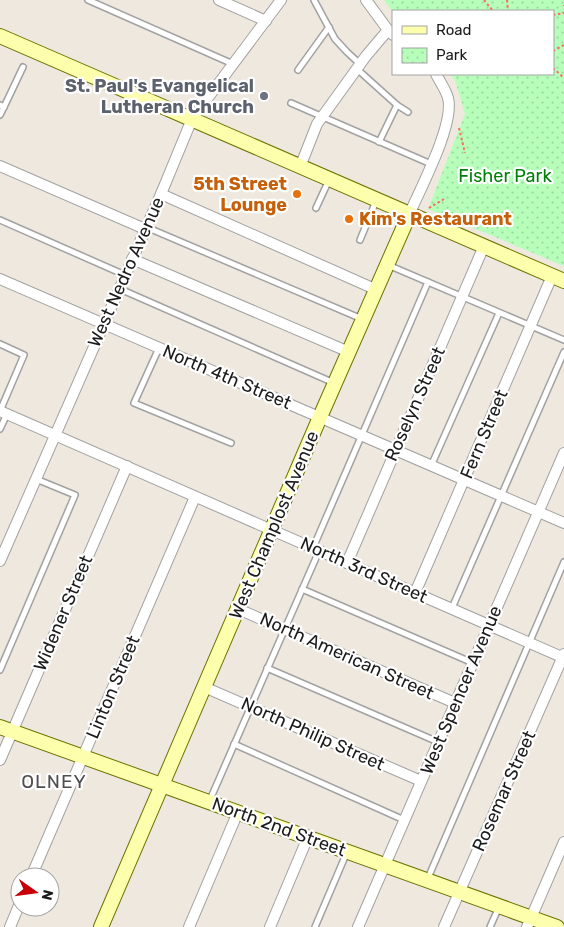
<svg xmlns="http://www.w3.org/2000/svg" width="564" height="927" viewBox="0 0 564 927" font-family="Rubik,sans-serif">
	<defs>
		<pattern id="park-dots" width="8" height="8" patternUnits="userSpaceOnUse" patternTransform="scale(1.25)"><rect width="8" height="8" fill="#b6feba"/><path d="M2 2h.1M6 6h.1" fill="none" stroke="#9cd99f" stroke-width="1.8" stroke-linecap="round"/></pattern>
	</defs>
	<rect width="100%" height="100%" fill="#eee8df"/>
	<polygon fill="url(#park-dots)" points="384,0 564,0 564,266 428,209 465,114 455,80 450,74 553,74 553,11 393,12"/>
	<g fill="none" stroke-linecap="round" stroke-linejoin="round">
		<g stroke="#a2a2a2" stroke-width="8">
			<g id="lane">
				<polyline points="88,0 233,64"/>
				<polyline points="314,0 335,39 347,52 360,64"/>
				<polyline points="357,69 397,105 379,142"/>
				<polyline points="298,70 329,27"/>
				<polyline points="291,103 431,164"/>
				<polyline points="0,105 4,107 0,115"/>
				<polyline points="397,105 408,112"/>
				<polyline points="4,107 23,67"/>
				<polyline points="316,208 329,180"/>
				<polyline points="0,220 125,275"/>
				<polyline points="146,227 362,319"/>
				<polyline points="360,240 376,201"/>
				<polyline points="388,265 564,340"/>
				<polyline points="120,289 334,383"/>
				<polyline points="0,344 24,355 0,411"/>
				<polyline points="159,348 134,403 231,443"/>
				<polyline points="0,429 7,414"/>
				<polyline points="431,466 499,313"/>
				<polyline points="313,548 428,282"/>
				<polyline points="302,589 473,663"/>
				<polyline points="452,608 564,352"/>
				<polyline points="267,668 438,742"/>
				<polyline points="0,670 75,495 36,479"/>
				<polyline points="234,744 404,820"/>
				<polyline points="209,802 319,551"/>
				<polyline points="428,878 564,562"/>
				<polyline points="315,927 347,852"/>
				<polyline points="490,927 499,907"/>
			</g>
		</g>
		<g stroke="#a2a2a2" stroke-width="12">
			<g id="street">
				<polyline points="219,0 266,21"/>
				<polyline points="366,0 388,30 393,35"/>
				<polyline points="0,166 145,229"/>
				<polyline points="300,167 317,124 366,56 388,30"/>
				<polyline points="161,194 377,290"/>
				<path d="M 409,215 C 420,189 455,124 448,98 C 446,90 440,82 436,74"/>
				<polyline points="132,259 349,352"/>
				<polyline points="0,279 564,523"/>
				<polyline points="0,411 564,658"/>
				<polyline points="0,561 161,194 192,119 281,0"/>
				<polyline points="347,563 484,246"/>
				<polyline points="415,593 552,276"/>
				<polyline points="238,609 455,703"/>
				<polyline points="204,687 421,781"/>
				<polyline points="0,760 127,466"/>
				<polyline points="31,877 195,497"/>
				<polyline points="10,927 20,903"/>
				<polyline points="189,927 238,812"/>
				<polyline points="270,927 308,837"/>
				<polyline points="358,927 564,453"/>
				<polyline points="444,927 564,654"/>
				<polyline points="527,927 564,842"/>
			</g>
		</g>
		<g stroke="#6b7400" stroke-width="16">
			<g id="secondary">
				<polyline points="0,36 564,281"/>
				<polyline points="0,727 557,927"/>
				<polyline points="101,927 320,417 409,215"/>
			</g>
		</g>
		<g stroke="#ff6b5f" stroke-width="2" stroke-dasharray="2.5 2.5" stroke-linecap="butt">
			<polyline points="484,0 493,11"/>
			<polyline points="507,0 508,11"/>
			<polyline points="564,5 564,6"/>
			<polyline points="553,15 564,13"/>
			<polyline points="553,51 564,45"/>
			<polyline points="553,68 564,78"/>
			<polyline points="459,128 465,153"/>
			<polyline points="429,208 444,199"/>
		</g>
		<use href="#lane" stroke="#fff" stroke-width="5"/>
		<use href="#street" stroke="#fff" stroke-width="10"/>
		<use href="#secondary" stroke="#fdffac" stroke-width="14"/>
	</g>
	<circle fill="#6b7280" stroke="#fff" stroke-width="2" cx="264" cy="96" r="5"/>
	<g fill="#e8710a" stroke="#fff" stroke-width="2">
		<circle cx="297" cy="194" r="5"/>
		<circle cx="349" cy="219" r="5"/>
	</g>
	<g text-anchor="middle" dominant-baseline="central" stroke-width="4.5" stroke-linejoin="round" paint-order="stroke">
		<g font-size="18" font-weight="bold" fill="#5b616d" stroke="#fff" text-anchor="end">
			<text x="254" y="86">St. Paul's Evangelical<tspan x="254" dy="21">Lutheran Church</tspan></text>
		</g>
		<g font-size="18" fill="#028009" stroke="#fff">
			<text x="505" y="176">Fisher Park</text>
		</g>
		<g font-size="18" font-weight="bold" fill="#c56008" stroke="#fff" text-anchor="end">
			<text x="287" y="184">5th Street<tspan x="287" dy="21">Lounge</tspan></text>
			<text x="359" y="219" text-anchor="start">Kim's Restaurant</text>
		</g>
		<g font-size="18" fill="#1b1b1b" stroke="#fff">
			<text transform="translate(126 272) rotate(-66)">West Nedro Avenue</text>
			<text transform="translate(227 377) rotate(23)">North 4th Street</text>
			<text transform="translate(415 404) rotate(-66)">Roselyn Street</text>
			<text transform="translate(484 434) rotate(-67)">Fern Street</text>
			<text transform="translate(274 525) rotate(-67)">West Champlost Avenue</text>
			<text transform="translate(364 570) rotate(24)">North 3rd Street</text>
			<text transform="translate(63 613) rotate(-67)">Widener Street</text>
			<text transform="translate(347 656) rotate(24)">North American Street</text>
			<text transform="translate(113 687) rotate(-67)">Linton Street</text>
			<text transform="translate(461 690) rotate(-67)">West Spencer Avenue</text>
			<text transform="translate(313 734) rotate(24)">North Philip Street</text>
			<text transform="translate(504 791) rotate(-66)">Rosemar Street</text>
			<text transform="translate(279 827) rotate(20)">North 2nd Street</text>
		</g>
		<g font-size="19" letter-spacing="1" fill="#4e4e4e" stroke="#fff">
			<text x="54" y="781">OLNEY</text>
		</g>
	</g>
	<rect x="392" y="10" width="162" height="65" fill="#ffffff" stroke="#a4a4a4"/>
	<rect x="402" y="26" width="25" height="8" fill="#fdffac" stroke="#a4a4a4"/>
	<text x="436" y="35" font-size="15" fill="#1b1b1b">Road</text>
	<rect x="402" y="48" width="25" height="15" fill="url(#park-dots)" stroke="#a4a4a4"/>
	<text x="436" y="60" font-size="15" fill="#1b1b1b">Park</text>
	<g transform="translate(35 892) rotate(104)"><circle r="24" fill="#ffffff" stroke="#a4a4a4"/>
	<path d="M0-4L9 19L0 12L-9 19Z" fill="#c60006"/>
	<text y="-8" font-size="14" font-weight="bold" text-anchor="middle" fill="#1b1b1b">N</text>
	</g>
</svg>
